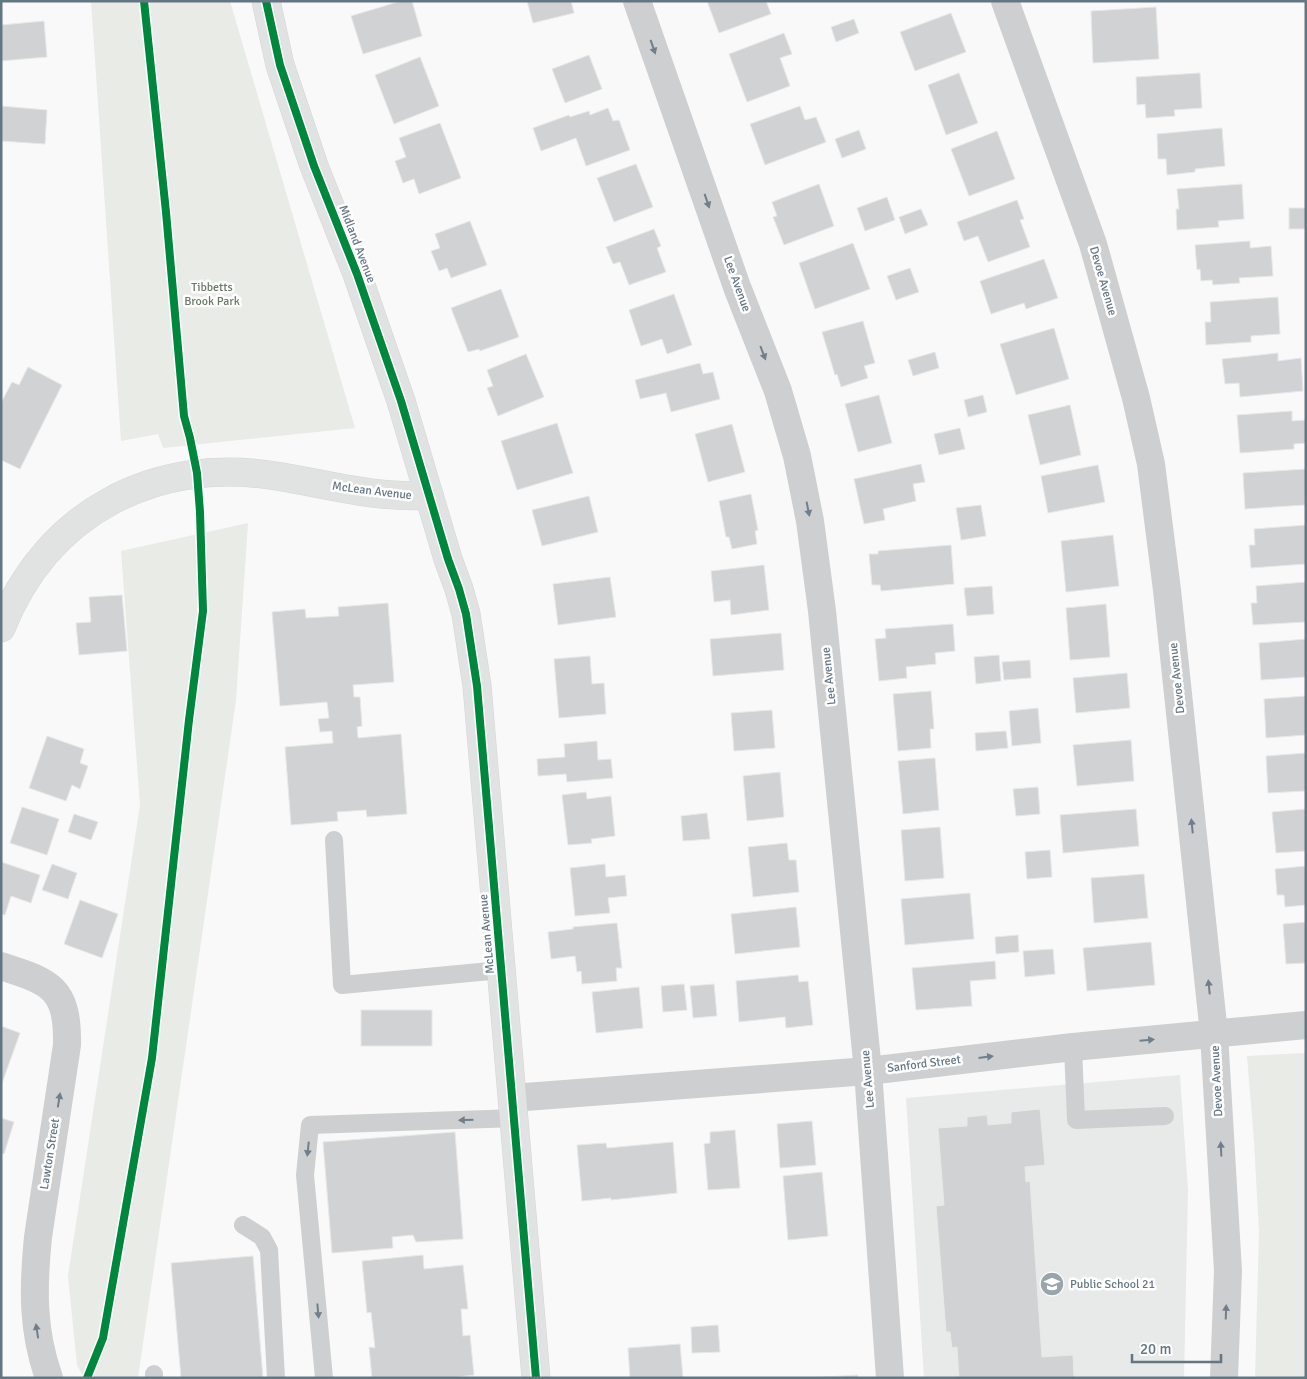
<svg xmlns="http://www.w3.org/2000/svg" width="1307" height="1379" viewBox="0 0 1307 1379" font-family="Signika,sans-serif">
	<rect width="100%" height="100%" fill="#f9f9f9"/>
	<polygon fill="#e8e9e9" points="1180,1075 1188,1190 1184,1378 924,1378 906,1098"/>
	<g fill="#e8ebe6">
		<polygon points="91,1 230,1 355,428 163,448 158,434 121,441"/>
		<polygon points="248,523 236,700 138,1378 84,1378 77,1365 68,1276 140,805 121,551"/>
		<polygon points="1306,1053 1306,1378 1255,1378 1259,1232 1254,1141 1247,1056"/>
	</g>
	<g fill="#d0d2d3" stroke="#e8e8e8">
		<polygon points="401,1 412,1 422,36 363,54 351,16"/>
		<polygon points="527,1 571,1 574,13 533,23"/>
		<polygon points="707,1 766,1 771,14 719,33"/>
		<polygon points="1156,7 1159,59 1093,63 1091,11"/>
		<polygon points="951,13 966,52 915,71 900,32"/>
		<polygon points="854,19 859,33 836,42 831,27"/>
		<polygon points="44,21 47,57 1,61 1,25"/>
		<polygon points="784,33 792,54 780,58 790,86 747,102 729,54"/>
		<polygon points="589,55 602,89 565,103 552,69"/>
		<polygon points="420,57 439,106 394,124 375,75"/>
		<polygon points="959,73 978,123 946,135 928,85"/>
		<polygon points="1200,73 1202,108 1174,110 1175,116 1146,118 1145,104 1137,105 1136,77"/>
		<polygon points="1,106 47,110 45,144 1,141"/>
		<polygon points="800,106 805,120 816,117 826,142 765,165 750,124"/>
		<polygon points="608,108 613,121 619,120 630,150 586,166 576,138 541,151 533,128 569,115 570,117 589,111 590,115"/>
		<polygon points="440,123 461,178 419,194 414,179 403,183 395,161 406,157 399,138"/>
		<polygon points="1222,128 1225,166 1195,169 1195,172 1167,175 1166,159 1158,159 1157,134"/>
		<polygon points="859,130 866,149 842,158 835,139"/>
		<polygon points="997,131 1015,179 969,196 951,149"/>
		<polygon points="636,164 653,207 614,222 597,178"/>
		<polygon points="819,184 834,226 784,245 773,217 777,216 772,202"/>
		<polygon points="1242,184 1244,219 1218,221 1219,227 1177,230 1176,209 1179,209 1177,189"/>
		<polygon points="887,197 895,220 865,231 857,208"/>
		<polygon points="1017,200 1024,219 1020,220 1030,247 988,262 978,236 964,241 957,222"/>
		<rect x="1289" y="208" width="17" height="21"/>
		<polygon points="921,209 928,225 905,234 899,217"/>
		<polygon points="470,221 487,265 451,278 447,268 439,271 431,251 440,248 435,234"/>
		<polygon points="654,229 661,246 657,248 666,272 629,285 620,262 613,264 606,247"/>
		<polygon points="1250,241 1250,248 1271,246 1273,276 1239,278 1240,283 1213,285 1212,280 1201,281 1200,269 1197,270 1195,245"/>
		<polygon points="853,243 870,289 815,309 799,263"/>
		<polygon points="1044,259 1058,298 1026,309 1024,303 991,314 980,281"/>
		<polygon points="910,268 919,292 896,300 887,276"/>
		<polygon points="501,289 519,337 480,351 479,349 468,352 451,308"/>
		<polygon points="674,294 692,345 667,354 662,339 641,346 629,310"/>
		<polygon points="1278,297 1280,334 1251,336 1251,342 1206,345 1205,322 1211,322 1210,302"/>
		<polygon points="863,321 875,363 864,366 868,378 841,387 837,374 835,375 822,332"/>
		<polygon points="1054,328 1069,379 1016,395 1000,344"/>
		<polygon points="935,352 939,368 913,376 908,360"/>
		<polygon points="1278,353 1278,361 1301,358 1303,391 1240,397 1239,383 1225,384 1222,359"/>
		<polygon points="526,354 544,397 498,416 487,388 493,386 487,370"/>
		<polygon points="700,363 703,374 713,372 720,399 671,412 666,393 640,399 635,380"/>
		<polygon points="28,367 62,385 20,469 1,460 1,403 12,382 19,385"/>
		<polygon points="879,395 892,443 858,452 845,404"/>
		<polygon points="983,395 987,412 968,417 964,400"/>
		<polygon points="1070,405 1081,455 1040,465 1028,415"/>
		<polygon points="1292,411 1292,421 1306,420 1306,443 1294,444 1294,449 1240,453 1237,415"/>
		<polygon points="557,423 573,473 517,490 501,441"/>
		<polygon points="732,424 745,472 708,482 695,434"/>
		<polygon points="960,428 965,449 939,455 934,434"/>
		<polygon points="921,464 925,482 913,484 916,501 883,509 885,520 864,524 854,479"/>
		<polygon points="1098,465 1105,502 1048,513 1041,476"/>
		<polygon points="1306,469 1305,505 1245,509 1243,473"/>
		<polygon points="751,494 758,530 755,531 757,544 732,549 729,537 726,537 719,501"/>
		<polygon points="589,496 598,532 542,546 532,510"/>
		<polygon points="981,505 986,536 961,540 956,508"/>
		<polygon points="1306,525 1306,564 1251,568 1249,545 1255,545 1254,529"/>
		<polygon points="1113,535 1119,586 1066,592 1061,541"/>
		<polygon points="951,545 954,584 881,591 880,585 872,585 869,554 878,554 878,551"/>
		<polygon points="764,565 769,610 731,615 730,600 714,602 711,571"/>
		<polygon points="610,577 616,617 558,625 553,584"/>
		<polygon points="1306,582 1306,622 1253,625 1251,603 1257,603 1256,586"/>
		<polygon points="992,586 994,614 967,616 964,588"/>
		<polygon points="122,595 127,651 79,655 76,623 91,622 89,597"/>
		<polygon points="388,603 394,682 353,685 354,697 360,697 362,726 357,727 358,738 401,734 407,814 367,817 366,810 337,812 338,821 291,825 285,747 333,743 332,731 320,732 318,719 329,718 327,702 280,706 272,612 305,609 306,618 339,616 338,607"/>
		<polygon points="1106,604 1110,657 1070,660 1066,608"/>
		<polygon points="953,624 955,651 935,653 936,664 906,667 907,678 879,681 875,639 886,638 885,629"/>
		<polygon points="781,633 784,670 713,676 710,639"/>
		<polygon points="1306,639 1306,677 1261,680 1259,643"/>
		<polygon points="999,655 1001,681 976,684 974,657"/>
		<polygon points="590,656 592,684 604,683 606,714 559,718 554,659"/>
		<polygon points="1030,660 1031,678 1004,680 1002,662"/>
		<polygon points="1127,673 1130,708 1076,713 1073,678"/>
		<polygon points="931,691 934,729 930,729 931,748 898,751 893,694"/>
		<polygon points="1306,696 1306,735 1266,738 1264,699"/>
		<polygon points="1038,708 1041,743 1012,746 1009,711"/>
		<polygon points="772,710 775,748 734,751 731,713"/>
		<polygon points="1006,731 1008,748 976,751 975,733"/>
		<polygon points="47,736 84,749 80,763 88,766 80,789 72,785 66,801 29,788"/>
		<polygon points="1131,740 1134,781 1077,786 1073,745"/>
		<polygon points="597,741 598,760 611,759 613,778 567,782 566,774 538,776 537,759 565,757 564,744"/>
		<polygon points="1306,753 1306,791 1268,793 1266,756"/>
		<polygon points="935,758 939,810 903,814 898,761"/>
		<polygon points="780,772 784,817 747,821 743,776"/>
		<polygon points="1038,787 1040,814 1016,816 1013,789"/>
		<polygon points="586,792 587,799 611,796 615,836 591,839 592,843 568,845 562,795"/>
		<polygon points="22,807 59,819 47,855 10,843"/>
		<polygon points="1136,809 1139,846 1063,853 1060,815"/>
		<polygon points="1306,809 1306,851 1276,853 1272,812"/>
		<polygon points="707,813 710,839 683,841 681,816"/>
		<polygon points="74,814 98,822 91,840 68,832"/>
		<polygon points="940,827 944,878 905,881 901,830"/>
		<polygon points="787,843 789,860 796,860 799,892 753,897 748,847"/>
		<polygon points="1050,850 1052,877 1027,879 1025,852"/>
		<polygon points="1,862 40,875 31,903 11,896 5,915 1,914"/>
		<polygon points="52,864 77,873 68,899 42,890"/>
		<polygon points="605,864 606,877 625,875 627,896 608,898 610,913 575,916 570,868"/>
		<polygon points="1306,866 1306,905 1285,907 1284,895 1277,895 1275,869"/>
		<polygon points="1144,874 1148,918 1094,923 1091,878"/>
		<polygon points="970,893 974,939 905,945 901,899"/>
		<polygon points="80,900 118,914 102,958 64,944"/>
		<polygon points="796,907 800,947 735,954 731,914"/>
		<polygon points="1306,922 1306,963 1286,964 1283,924"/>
		<polygon points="617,923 622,968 616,968 617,981 582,984 581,971 577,972 575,956 551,959 548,932 573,929 573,927"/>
		<polygon points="1018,935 1019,952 996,954 995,937"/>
		<polygon points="1151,942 1155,985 1087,991 1083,948"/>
		<polygon points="1053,949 1055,974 1025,977 1023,951"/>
		<polygon points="995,961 996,979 970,981 972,1006 916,1010 912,968"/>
		<polygon points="798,975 799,982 808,981 813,1025 786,1028 785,1017 739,1022 736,981"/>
		<polygon points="684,984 687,1010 663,1012 661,986"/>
		<polygon points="714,984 717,1016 693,1018 690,986"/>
		<polygon points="639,987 643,1028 596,1033 592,992"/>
		<rect x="361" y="1010" width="71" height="36"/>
		<polygon points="1,1026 20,1033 1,1086"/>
		<polygon points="1040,1109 1045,1165 1025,1167 1026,1182 1030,1181 1042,1357 1073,1355 1074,1378 959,1378 957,1347 952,1348 950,1332 946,1332 936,1206 944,1205 938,1128 967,1126 967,1117 987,1115 988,1125 1011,1123 1011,1112"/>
		<polygon points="1,1118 14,1122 4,1154 1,1153"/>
		<polygon points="812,1121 816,1165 780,1168 777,1124"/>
		<polygon points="735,1130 740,1188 708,1190 704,1144 710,1143 710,1132"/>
		<polygon points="455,1132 463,1239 416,1242 413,1235 392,1237 393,1248 332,1253 323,1142"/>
		<polygon points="673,1142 677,1193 611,1200 611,1198 582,1201 577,1145 606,1143 607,1148"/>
		<polygon points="822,1172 828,1236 788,1240 783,1176"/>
		<polygon points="423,1255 424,1269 463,1265 468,1309 461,1309 463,1336 470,1335 474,1375 450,1378 372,1378 369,1347 375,1348 371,1312 367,1313 362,1261"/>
		<polygon points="253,1256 263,1378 181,1378 171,1263"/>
		<polygon points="718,1325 720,1352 692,1353 691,1327"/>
		<polygon points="680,1344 683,1378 630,1378 628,1348"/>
		<polygon points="858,1375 857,1378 808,1378"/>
	</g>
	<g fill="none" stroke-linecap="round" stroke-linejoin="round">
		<g stroke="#d5d6d7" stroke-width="29">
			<g id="secondary">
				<polyline points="266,1 280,65 314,166 357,274 401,401 448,559 459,589 466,614 477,686 536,1378"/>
				<path d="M 1,628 C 47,513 154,456 276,476 C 327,484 377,499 429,495"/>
			</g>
		</g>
		<g stroke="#cecfd0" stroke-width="18">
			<polyline points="334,840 342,985 501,970"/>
			<polyline points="1073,1047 1076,1120 1165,1116"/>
			<polyline points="243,1225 262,1237 269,1250 276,1378"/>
			<polyline points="154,1374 154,1378"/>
			<polyline points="324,1378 305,1175 310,1125 514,1118"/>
		</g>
		<g stroke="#cecfd0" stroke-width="28">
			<polyline points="637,1 737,287 778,391 797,456 810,521 822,611 868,1071 890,1378"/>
			<polyline points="1005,1 1093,244 1136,398 1151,464 1167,590 1214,1034 1228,1271 1224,1378"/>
			<path d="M 1,966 C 51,982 68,988 67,1045 L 38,1237 C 33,1287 32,1330 49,1378"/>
			<polyline points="512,1098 868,1071 1073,1047 1306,1025"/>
		</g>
		<use href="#secondary" stroke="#e1e2e2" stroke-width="28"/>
		<g stroke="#fff" stroke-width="11">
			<g id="cycleway">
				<polyline points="266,1 280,65 314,166 357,274 401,401 448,559 459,589 466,614 477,686 536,1378"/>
				<polyline points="87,1378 103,1338 152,1058 189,720 203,611 200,512 197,473 190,438 184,416 166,212 144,1"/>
			</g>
		</g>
		<use href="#cycleway" stroke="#00873e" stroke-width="8"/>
	</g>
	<defs><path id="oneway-solid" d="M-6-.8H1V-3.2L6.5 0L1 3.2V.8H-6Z" transform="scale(1.25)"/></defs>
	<g fill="#707f8b">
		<use href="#oneway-solid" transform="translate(653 47) rotate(71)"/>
		<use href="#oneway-solid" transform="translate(707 201) rotate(71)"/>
		<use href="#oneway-solid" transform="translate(763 353) rotate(69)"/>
		<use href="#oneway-solid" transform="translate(808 509) rotate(79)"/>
		<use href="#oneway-solid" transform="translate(1192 826) rotate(-96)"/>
		<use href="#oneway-solid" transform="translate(1209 987) rotate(-96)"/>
		<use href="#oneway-solid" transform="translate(1147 1040) rotate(-5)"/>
		<use href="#oneway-solid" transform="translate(986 1057) rotate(-7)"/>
		<use href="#oneway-solid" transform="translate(59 1100) rotate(-81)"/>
		<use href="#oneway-solid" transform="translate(466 1120) rotate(178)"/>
		<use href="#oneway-solid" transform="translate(308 1149) rotate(96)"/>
		<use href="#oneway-solid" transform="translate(1221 1149) rotate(-93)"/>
		<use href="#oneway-solid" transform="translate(318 1311) rotate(85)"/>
		<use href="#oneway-solid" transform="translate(1226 1312) rotate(-88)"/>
		<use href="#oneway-solid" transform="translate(37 1331) rotate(-99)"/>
	</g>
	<defs>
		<g id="school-disc" transform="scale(1.25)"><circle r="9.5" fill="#99a4ac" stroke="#fff"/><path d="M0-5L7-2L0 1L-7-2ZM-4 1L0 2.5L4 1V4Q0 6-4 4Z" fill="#fff"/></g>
	</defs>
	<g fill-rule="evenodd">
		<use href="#school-disc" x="1052" y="1284"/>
	</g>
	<g text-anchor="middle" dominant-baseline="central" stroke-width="5" stroke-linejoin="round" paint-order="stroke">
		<g font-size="12" fill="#657683" stroke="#fff">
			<text transform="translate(357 244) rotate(69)">Midland Avenue</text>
			<text transform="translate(1103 281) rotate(74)">Devoe Avenue</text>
			<text transform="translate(737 284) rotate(70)">Lee Avenue</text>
			<text transform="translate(372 491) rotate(7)">McLean Avenue</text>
			<text transform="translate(829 676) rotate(-96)">Lee Avenue</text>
			<text transform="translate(1177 678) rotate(-96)">Devoe Avenue</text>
			<text transform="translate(487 934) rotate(-95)">McLean Avenue</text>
			<text transform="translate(924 1064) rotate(-7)">Sanford Street</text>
			<text transform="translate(868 1079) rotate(-95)">Lee Avenue</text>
			<text transform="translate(1217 1081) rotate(-93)">Devoe Avenue</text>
			<text transform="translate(50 1154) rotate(-81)">Lawton Street</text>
		</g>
		<g font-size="12" fill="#687a64" stroke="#fff">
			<text x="212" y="287">Tibbetts<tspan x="212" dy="14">Brook Park</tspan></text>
		</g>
		<g font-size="12" fill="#657683" stroke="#fff" text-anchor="start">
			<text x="1070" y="1284">Public School 21</text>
		</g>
	</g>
	<rect width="1307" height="1379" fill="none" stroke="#657683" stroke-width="5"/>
	<path d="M1132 1354v8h89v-8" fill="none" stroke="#657683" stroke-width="2.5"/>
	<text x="1140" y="1354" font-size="15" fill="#657683" stroke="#ffffff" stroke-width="4" paint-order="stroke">20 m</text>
</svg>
